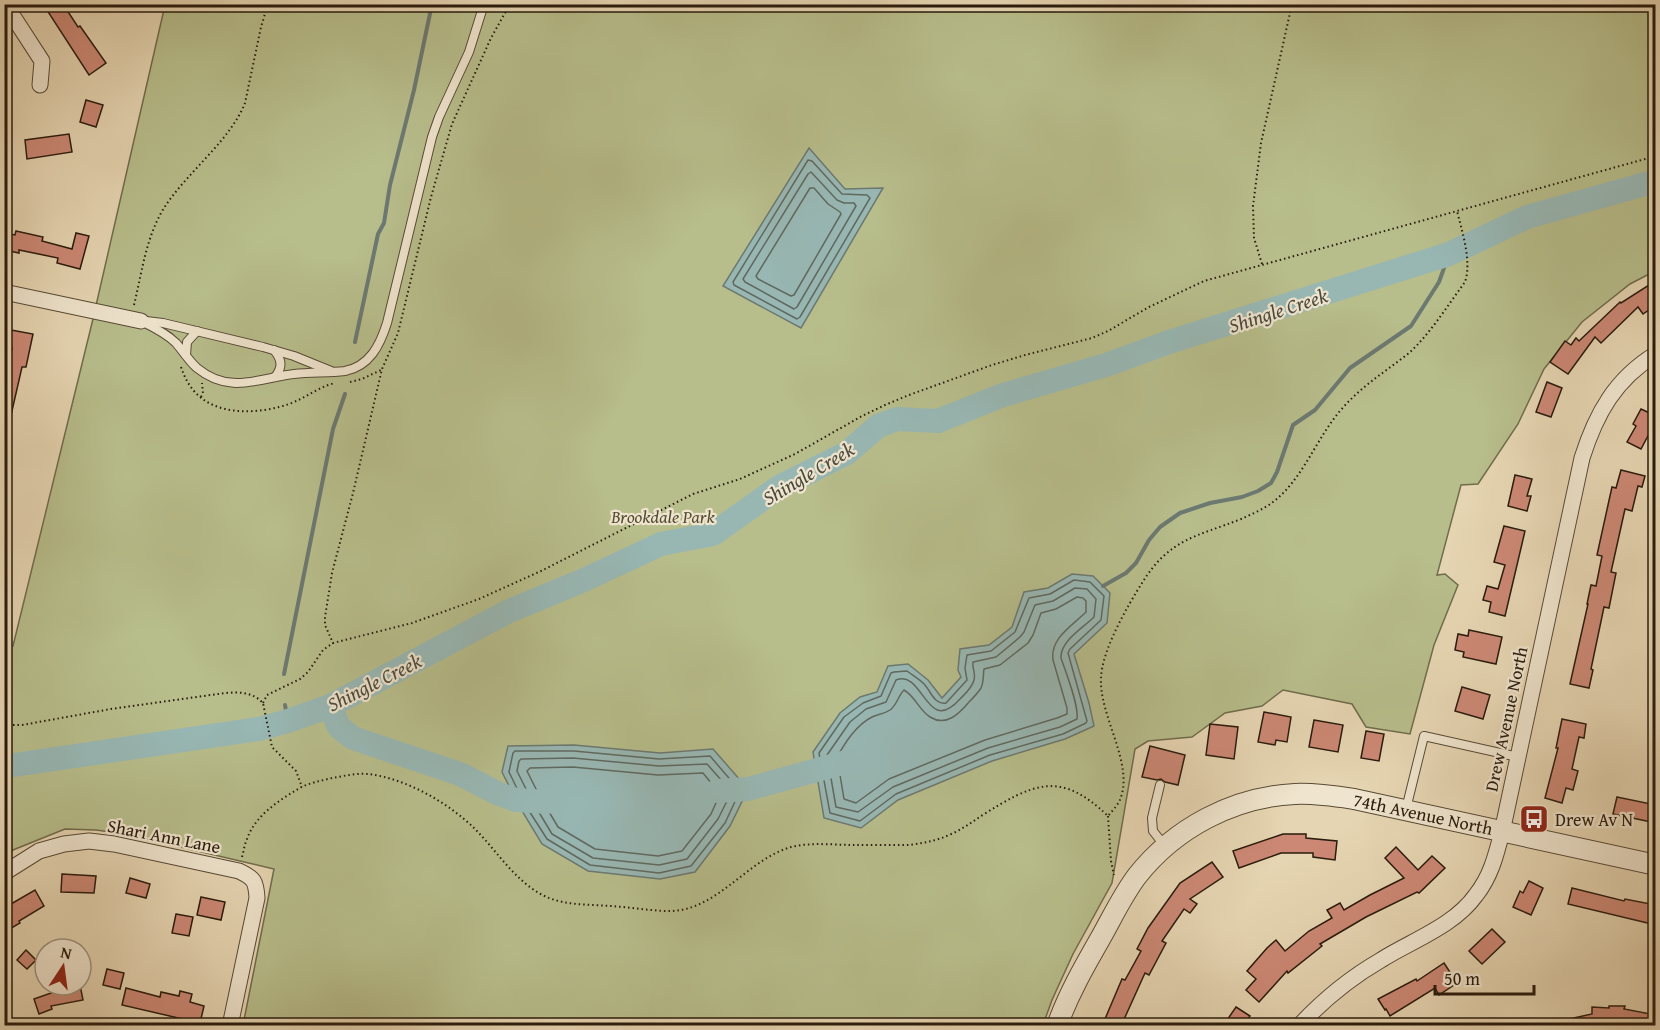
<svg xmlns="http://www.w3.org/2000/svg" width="1660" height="1030" viewBox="0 0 1660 1030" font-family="'Gentium Book Plus',serif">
	<rect width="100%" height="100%" fill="#e6d5b2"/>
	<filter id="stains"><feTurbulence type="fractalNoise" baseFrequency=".00333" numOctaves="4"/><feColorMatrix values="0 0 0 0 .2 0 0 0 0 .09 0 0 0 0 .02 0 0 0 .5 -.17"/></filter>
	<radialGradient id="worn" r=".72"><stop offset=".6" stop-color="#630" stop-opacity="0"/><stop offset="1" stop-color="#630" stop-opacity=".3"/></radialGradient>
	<polygon fill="#b7bd8b" stroke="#706c4c" stroke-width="1.5" points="165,5 1655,5 1655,271 1630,284 1582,322 1544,369 1518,424 1478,484 1461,485 1437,575 1445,574 1458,585 1434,645 1410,734 1366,727 1352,704 1283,690 1262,706 1225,713 1192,737 1148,741 1135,749 1112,883 1073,954 1052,1000 1043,1025 243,1025 274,869 125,834 96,830 65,829 13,850 5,855 5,646 13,646 92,323"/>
	<g fill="#98b7b3" stroke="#6c7971" stroke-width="1.5">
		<polygon points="809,148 845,189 883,188 801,328 723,286"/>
		<polygon points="1072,574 1093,576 1110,593 1107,623 1074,654 1089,703 1094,726 1065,739 992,761 898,800 861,828 824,818 813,752 840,713 860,697 877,692 888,666 908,664 928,680 942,698 961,677 958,670 960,649 989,645 1012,627 1024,592 1048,588"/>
		<polygon points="574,745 660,753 713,749 748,789 730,826 695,872 660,879 588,871 542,844 519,806 502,772 508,746"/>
	</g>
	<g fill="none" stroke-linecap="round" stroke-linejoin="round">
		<g stroke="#606960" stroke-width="1.5">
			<polygon points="808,160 812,161 842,194 867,195 870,198 800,317 797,319 734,285 733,282"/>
			<polygon points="811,172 837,200 844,203 854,203 856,206 797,307 794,309 745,282 743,279 808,174"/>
			<polygon points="810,188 814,188 828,204 840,212 841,214 794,295 791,296 758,279 756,276"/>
			<path d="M 1074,580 L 1090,582 L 1104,596 L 1101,620 L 1070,649 L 1068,653 L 1087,721 L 1086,723 L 1063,734 L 990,755 L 896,794 L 860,821 L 830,813 L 819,753 L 844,717 L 863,703 L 881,696 L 891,673 L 894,672 L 907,671 C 912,675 919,679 924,684 C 931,691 934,705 946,703 L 967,680 L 965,668 L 967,655 L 991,651 L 1015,632 L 1029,598 L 1050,594 Z"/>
			<path d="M 1075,588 L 1087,589 L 1096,599 L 1094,617 C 1083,628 1060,641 1061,658 C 1066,673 1079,705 1077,719 L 1060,727 L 988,748 L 893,787 L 858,812 L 836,807 L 827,755 L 850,722 L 866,709 L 886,702 L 896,680 C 924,669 926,737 960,699 C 965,694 972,688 974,680 C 976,674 972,668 973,662 L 996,657 L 1020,637 L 1024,632 L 1035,605 L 1053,601 Z"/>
			<path d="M 1077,597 L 1083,598 L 1086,601 L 1086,612 C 1072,626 1050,638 1053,660 L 1067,708 L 1067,714 L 1057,718 L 985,740 L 889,779 L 856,803 L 844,799 L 837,757 C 845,743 856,725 872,717 C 878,714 884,714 890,710 C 897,705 898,696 904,690 C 915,696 919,710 930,717 C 946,727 959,714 969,702 C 973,698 978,693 981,688 C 984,682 983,675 984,669 L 1000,665 L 1028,643 L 1033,635 L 1041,613 L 1056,609 Z"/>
			<polygon points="515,751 574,751 659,759 710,756 740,791 725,823 691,866 659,873 590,865 547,839 524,803 509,772 513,753"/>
			<polygon points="573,758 659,766 707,764 730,790 731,793 718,819 687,859 659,865 593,858 552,834 531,799 517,771 519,761 521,759"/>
			<polygon points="573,767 658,775 703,773 720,794 711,814 682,851 658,856 595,849 558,827 539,795 527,771 530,768"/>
		</g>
		<g stroke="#6c7971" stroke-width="4">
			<polyline points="355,342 378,234 384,223 390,185 414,90 432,4"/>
			<polyline points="1103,586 1126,573 1136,563 1149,540 1160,527 1180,513 1210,503 1242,497 1258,491 1271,483 1277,472 1293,425 1315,410 1350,368 1411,326 1439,282 1449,254"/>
			<polyline points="284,674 333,429 345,394"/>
			<polyline points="285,705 288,721"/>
		</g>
		<g stroke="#98b7b3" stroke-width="24">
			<polyline points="330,706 339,727 353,738 460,774 499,794 516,800 548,802"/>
			<polyline points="4,768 7,766 259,729 288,721 330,706 507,612 584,580 661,544 713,534 779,487 847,453 878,426 897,419 938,421 1003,395 1106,365 1169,342 1449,254 1527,217 1656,181"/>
			<polyline points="717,791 748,789 846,762"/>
		</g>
	</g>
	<g fill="#cc8875" stroke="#291b0d" stroke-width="1.5">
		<polygon points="43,4 63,4 78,27 80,26 106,63 89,75"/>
		<polygon points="86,100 103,105 96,127 80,122"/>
		<polygon points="69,134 72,152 27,159 25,140"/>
		<polygon points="16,231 43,237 42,241 72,249 76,233 89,236 80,269 57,263 58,258 19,250 19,253 4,250 4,233 15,235"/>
		<polygon points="1649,285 1652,289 1656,287 1656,305 1643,314 1638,307 1601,343 1595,337 1568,374 1550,362 1565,341 1571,345 1576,338 1579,341 1620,302 1621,303"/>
		<polygon points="11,330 33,334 26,367 22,367 9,424 4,424 4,375 6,375 12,348 7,347"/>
		<polygon points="1547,382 1562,388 1551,417 1536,412"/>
		<polygon points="1641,409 1656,416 1656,437 1649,434 1641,449 1627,442 1636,426 1633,424"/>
		<polygon points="1621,470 1645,476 1642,487 1638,486 1632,511 1625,509 1611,572 1616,573 1609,608 1604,607 1591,669 1593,670 1589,688 1570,684 1588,604 1587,604 1591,585 1596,586 1602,556 1597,555 1608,505 1612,487 1616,488"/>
		<polygon points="1515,475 1532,479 1527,496 1531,496 1527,511 1508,506"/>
		<polygon points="1504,526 1525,531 1505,616 1489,612 1491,602 1483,600 1487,586 1498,589 1505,565 1494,562"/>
		<polygon points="1469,630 1502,637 1496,664 1463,657 1464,652 1455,650 1458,634 1468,636"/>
		<polygon points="1462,687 1490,695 1483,719 1455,711"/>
		<polygon points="1264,712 1291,717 1287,742 1276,740 1275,745 1258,742"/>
		<polygon points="1562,719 1586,724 1584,738 1579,737 1572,769 1578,771 1573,790 1566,788 1562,803 1545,798 1558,748 1556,748"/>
		<polygon points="1314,720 1343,725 1338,752 1309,747"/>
		<polygon points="1210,724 1238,727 1234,759 1206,755"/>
		<polygon points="1366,731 1384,734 1379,761 1361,758"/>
		<polygon points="1150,746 1185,755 1178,785 1165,782 1161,779 1157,780 1142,777"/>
		<polygon points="1617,797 1656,805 1656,823 1613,814"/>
		<polygon points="1283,834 1306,834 1306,838 1337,841 1335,860 1313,857 1313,853 1281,853 1239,868 1233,851"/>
		<polygon points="1396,847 1418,870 1432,856 1445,868 1419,893 1417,892 1366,917 1320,944 1322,946 1288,973 1287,971 1259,1002 1246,990 1256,979 1247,971 1267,948 1276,940 1285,951 1309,931 1332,918 1327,910 1340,903 1344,910 1370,895 1404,878 1385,858"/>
		<polygon points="1212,862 1223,877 1190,899 1197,904 1190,913 1184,909 1162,941 1166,943 1149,975 1145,973 1121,1026 1102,1026 1122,979 1125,980 1141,951 1137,949 1148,928 1180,883"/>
		<polygon points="62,874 96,876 94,893 61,892"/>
		<polygon points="130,878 150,884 146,898 126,893"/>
		<polygon points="1529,881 1543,888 1531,915 1513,907 1520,891 1523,893"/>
		<polygon points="1572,888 1624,901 1625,899 1656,905 1656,925 1568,904"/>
		<polygon points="35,890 44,906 19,921 20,923 8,930 4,924 4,908"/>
		<polygon points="201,897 225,902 221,920 197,915"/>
		<polygon points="176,914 193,917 189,936 172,933"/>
		<polygon points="1492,929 1505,942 1482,964 1469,951"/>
		<polygon points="26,950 36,960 27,969 17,960"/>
		<polygon points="1444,963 1457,983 1439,995 1435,988 1390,1016 1386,1009 1385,1010 1378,999 1416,979 1417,981"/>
		<polygon points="107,969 124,973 120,989 103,985"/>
		<polygon points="63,985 80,985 83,1000 51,1006 52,1009 39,1014 34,999 54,992 53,987"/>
		<polygon points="126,988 160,997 161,992 179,996 180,991 192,994 190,1002 204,1006 200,1023 122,1005"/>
		<polygon points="1609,1006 1625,1006 1624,1009 1656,1015 1656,1026 1560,1026 1560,1021 1592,1014 1592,1007 1609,1008"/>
		<polygon points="1236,1007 1250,1016 1243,1026 1223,1026"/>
	</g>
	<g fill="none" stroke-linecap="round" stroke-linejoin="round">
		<g stroke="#584a36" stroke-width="10">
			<g id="service">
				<path d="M 141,321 C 153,327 166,333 176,343 C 183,351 189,361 197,368 C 230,395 259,378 294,374 C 311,372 328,373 345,371 C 370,366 380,345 387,323 L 432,137 L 439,117 L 469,52 L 484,4"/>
				<polyline points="146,321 163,323 263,347 294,356 331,371"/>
				<path d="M 274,350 C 282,360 283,367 275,377"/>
				<polyline points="186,355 187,342 197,331"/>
				<polyline points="1160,785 1152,818 1153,831 1164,845"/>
				<polyline points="1406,809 1424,736 1518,757"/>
			</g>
		</g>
		<g stroke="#584a36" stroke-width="17">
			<g id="minor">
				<polyline points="5,4 42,61 40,85"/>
				<polyline points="4,292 141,321"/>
				<path d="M 4,873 L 39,851 L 64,844 L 89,841 L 114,844 L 239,871 C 254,878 256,881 257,898 L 230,1026"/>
				<path d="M 1299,1026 C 1324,999 1350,978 1381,960 C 1413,940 1454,926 1476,895 C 1491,876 1496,855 1502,832 L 1582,458 C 1596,414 1615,379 1656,354"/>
			</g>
		</g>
		<g stroke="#584a36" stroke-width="22">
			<path id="tertiary" d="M 1057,1026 C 1068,995 1084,967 1100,939 C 1112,918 1122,896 1137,876 C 1175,828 1233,797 1295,794 C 1315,793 1334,796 1354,799 L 1656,865"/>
		</g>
		<g stroke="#291b0d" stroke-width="2" stroke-dasharray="1.5 3" stroke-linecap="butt">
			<polyline points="510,4 491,38 452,124 431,197 398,333 382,369 353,493 332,573 325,617 325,625 333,643 412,623 479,599 541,571 693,494 740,479 795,454 862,416 885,405 909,395 992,365 1025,355 1092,338 1108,331 1149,307 1204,281 1656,156"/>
			<polyline points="1262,264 1254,238 1253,206 1261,143 1292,4"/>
			<path d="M 134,305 C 142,272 146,237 164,208 C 187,172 230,141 245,103 L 261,27 L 268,4"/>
			<path d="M 181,367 C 184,376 188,384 194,391 C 216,417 260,414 289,404 C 306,398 318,387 335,383"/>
			<polyline points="350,382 362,379 381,370"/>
			<polyline points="201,397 203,393 202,383"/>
			<polyline points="263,703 267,695 300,679 308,672 323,650 333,643"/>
			<path d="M 4,725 L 22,725 L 111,709 L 218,694 C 233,692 251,690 263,703 L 272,747 L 296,771 L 302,787"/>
			<polyline points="1108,816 1111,861 1114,875"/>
			<path d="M 242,857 C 244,851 244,845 247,839 C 255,816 278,801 298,789 C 308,783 320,781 332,778 C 344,776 356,773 368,774 C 405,778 449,803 475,829 C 496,850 513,878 539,893 C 560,906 586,904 610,906 C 628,907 646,910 664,911 C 716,914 744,861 791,847 C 811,842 834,845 854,845 C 872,845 891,845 909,845 C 923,843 936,841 949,835 C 961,830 971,823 981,816 C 1033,784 1059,769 1108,816 C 1113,810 1119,804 1121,797 C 1133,762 1099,715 1101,678 C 1102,650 1127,607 1142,583 C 1170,538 1196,537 1241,519 C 1252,514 1264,509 1273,502 C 1303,479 1316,439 1340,411 C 1360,387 1385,372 1409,353 C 1430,334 1448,305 1465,282 C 1472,262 1462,231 1457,211"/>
		</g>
		<use href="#service" stroke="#efe4cd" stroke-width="8"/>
		<use href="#minor" stroke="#efe4cd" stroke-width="15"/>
		<use href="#tertiary" stroke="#efe4cd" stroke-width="20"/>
	</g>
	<defs>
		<g id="bus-square" transform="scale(1.5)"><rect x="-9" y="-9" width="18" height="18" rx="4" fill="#8f2418" stroke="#efe4cd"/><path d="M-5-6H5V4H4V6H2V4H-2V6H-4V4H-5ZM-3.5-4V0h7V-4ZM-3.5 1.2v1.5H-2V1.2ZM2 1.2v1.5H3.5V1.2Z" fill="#fff"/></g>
	</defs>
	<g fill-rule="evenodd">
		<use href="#bus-square" x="1534" y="819"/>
	</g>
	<g text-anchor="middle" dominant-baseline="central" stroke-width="4.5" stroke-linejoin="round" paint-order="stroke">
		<g font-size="18" font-style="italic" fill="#544c33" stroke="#efe4cd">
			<text x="663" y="516">Brookdale Park</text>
		</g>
		<g font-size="18" fill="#291b0d" stroke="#efe4cd">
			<text transform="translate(1506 719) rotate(-78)">Drew Avenue North</text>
			<text transform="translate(1423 814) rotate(12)">74th Avenue North</text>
			<text transform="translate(164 836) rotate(11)">Shari Ann Lane</text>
		</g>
		<g font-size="18" fill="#291b0d" stroke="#efe4cd" text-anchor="start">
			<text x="1555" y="819">Drew Av N</text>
		</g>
		<g font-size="20" font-style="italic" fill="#4a4a3f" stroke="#efe4cd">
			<text transform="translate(1278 310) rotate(-18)">Shingle Creek</text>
			<text transform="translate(808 473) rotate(-31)">Shingle Creek</text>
			<text transform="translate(374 682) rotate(-27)">Shingle Creek</text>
		</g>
	</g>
	<rect width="1660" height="1030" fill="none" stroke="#e6d5b2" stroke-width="24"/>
	<rect x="6" y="6" width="1648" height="1018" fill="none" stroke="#291b0d" stroke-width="3"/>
	<rect x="12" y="12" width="1636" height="1006" fill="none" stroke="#291b0d" stroke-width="1.5"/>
	<g transform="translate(63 967) rotate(13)"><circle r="28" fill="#efe4cd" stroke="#a09480" stroke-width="1.5"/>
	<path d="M0-4.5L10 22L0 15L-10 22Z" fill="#8f2418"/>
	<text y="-9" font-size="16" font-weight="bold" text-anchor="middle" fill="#291b0d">N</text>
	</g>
	<path d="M1435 985v9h99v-9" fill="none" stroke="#291b0d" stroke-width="3"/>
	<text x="1444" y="985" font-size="18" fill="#291b0d" stroke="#efe4cd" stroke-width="4.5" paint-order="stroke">50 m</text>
	<rect width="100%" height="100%" filter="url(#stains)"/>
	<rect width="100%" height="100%" fill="url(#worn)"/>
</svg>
